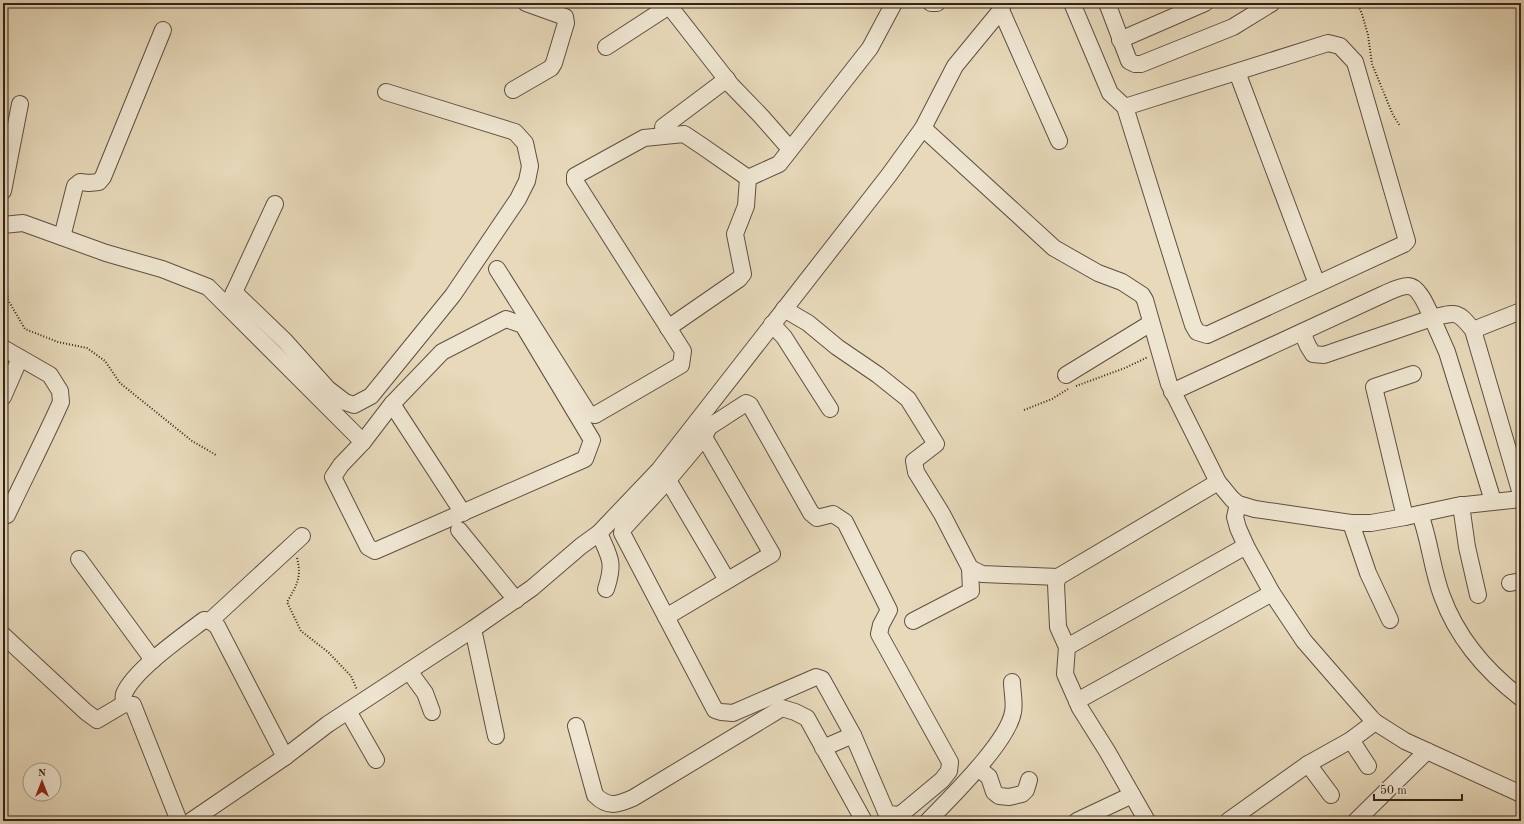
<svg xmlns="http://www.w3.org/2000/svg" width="1524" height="824" viewBox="0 0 1524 824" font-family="'Old Standard TT',serif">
	<rect width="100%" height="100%" fill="#e7d9ba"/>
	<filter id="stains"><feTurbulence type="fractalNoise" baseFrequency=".005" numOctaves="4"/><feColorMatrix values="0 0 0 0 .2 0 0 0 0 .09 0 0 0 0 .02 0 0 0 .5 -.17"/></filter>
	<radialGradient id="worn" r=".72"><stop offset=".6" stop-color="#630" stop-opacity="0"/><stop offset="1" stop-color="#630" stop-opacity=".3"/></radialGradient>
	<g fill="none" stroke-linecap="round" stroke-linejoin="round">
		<g stroke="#5f5041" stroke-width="18">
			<g id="minor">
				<polyline points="667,3 731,85 761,116 790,149"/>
				<polyline points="931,3 937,3"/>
				<polyline points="1072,3 1110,93 1125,107 1328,43 1340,46 1355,62 1407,241 1404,244 1207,335 1197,332 1193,325 1125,107"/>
				<polyline points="1107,3 1129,61 1135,64 1141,64 1233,27 1272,3"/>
				<polyline points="1001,10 1059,141"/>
				<polyline points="1120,40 1205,3"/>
				<polyline points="606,47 669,6"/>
				<polyline points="1237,72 1317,284"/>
				<polyline points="513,90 551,68 554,63 566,23 565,17 526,3"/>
				<polyline points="663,127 727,79"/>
				<polyline points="923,128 1054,248 1098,273 1122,282 1142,295 1145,300 1169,384 1218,482 1232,499 1238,504 1255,509 1351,523 1371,523 1405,517 1456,506 1521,499"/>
				<polyline points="3,191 20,104"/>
				<polyline points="3,225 23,223 106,253 162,269 208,287 363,442"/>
				<polyline points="62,237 75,186 80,182 89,183 99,182 103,177 163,30"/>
				<polyline points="497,269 588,413 595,415 681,365 683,351 575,181 575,176 644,138 684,134 702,146 748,178 779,164 870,48 894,3"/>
				<polyline points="234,292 285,341 328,389 345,402 354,405 371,396 453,295 518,199 527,181 530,166 525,143 515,132 386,92"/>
				<polyline points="230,301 275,204"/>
				<polyline points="784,309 808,323 837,347 878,375 908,399 936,444 914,461 916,472 942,514 970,568 982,574 1058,577"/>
				<polygon points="506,319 523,325 592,440 585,459 375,551 368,547 333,477 341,465 363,442 392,404 442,352"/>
				<polyline points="772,324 784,337 830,409"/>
				<polyline points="668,328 739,279 743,274 735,234 746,206 748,178"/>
				<polyline points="1473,330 1521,311"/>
				<polyline points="1302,332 1308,346 1313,354 1324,355 1432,318 1447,352 1493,501"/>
				<path d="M 3,348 L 50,375 L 60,391 L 61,402 C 44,440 25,477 7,515"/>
				<polyline points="1066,375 1151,323"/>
				<path d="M 1172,392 L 1384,294 C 1391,291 1400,286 1408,286 C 1419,286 1428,309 1432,318 C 1456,312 1457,310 1473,330 L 1521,494"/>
				<polyline points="3,397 20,358"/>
				<polygon points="746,403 750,405 811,513 817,518 833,514 845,522 889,610 881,625 879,634 950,762 949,771 942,780 900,815 889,814 886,812 853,735 822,679 816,677 733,713 721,712 715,710 622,533 623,529 668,480 704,437 709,427"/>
				<polyline points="392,404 463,513"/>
				<polyline points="668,480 727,580"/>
				<polyline points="1238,504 1235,517 1238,528 1246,546 1272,593 1304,641 1371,718 1375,722 1405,741 1521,794"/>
				<polyline points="1461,505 1467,547 1478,595"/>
				<path d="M 1420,514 C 1430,541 1432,570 1442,596 C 1457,637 1487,672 1521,698"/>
				<polyline points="1405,517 1374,387 1413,374"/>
				<polyline points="1351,523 1368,573 1390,620"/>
				<polyline points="459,530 516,600"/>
				<path d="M 599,533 C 610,558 615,562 606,589"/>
				<polyline points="79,559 153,660"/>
				<polyline points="1510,583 1521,581"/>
				<polyline points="666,617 772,554 704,437"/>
				<polyline points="210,621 302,536"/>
				<polyline points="913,621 971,591 970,568"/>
				<polyline points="473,629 496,736"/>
				<polyline points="3,635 86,712 97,720 124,704 133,705 179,821"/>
				<polyline points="1067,647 1246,546"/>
				<polyline points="409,671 425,693 432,712"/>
				<polyline points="1077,701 1272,593"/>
				<path d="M 124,704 C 124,701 123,697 124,694 C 134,670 183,636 204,620 L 210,621 L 217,626 L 285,757"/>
				<polyline points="348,711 376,760"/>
				<path d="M 576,726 L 595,795 C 608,808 617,805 633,798 L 782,708 L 795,712 L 807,718 L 864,821"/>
				<polyline points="1351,740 1375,722"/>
				<polyline points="823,748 853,735"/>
				<polyline points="1308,764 1331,795"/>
				<polyline points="978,768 989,777 994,792 999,796 1009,797 1022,794 1026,790 1029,780"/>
				<polyline points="191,821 285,757 328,724 473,629 532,588 581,546 599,533 659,470 889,175 923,128 955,66 1001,10 1003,3"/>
				<path d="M 928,821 C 950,798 1008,742 1013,712 C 1015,703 1012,691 1012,682"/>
				<polyline points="1077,821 1132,795"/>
				<polyline points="1147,821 1107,751 1080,708 1065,674 1067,647 1058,627 1056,584 1058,577 1218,482"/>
				<polyline points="1228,821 1308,764 1351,740 1368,766"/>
				<polyline points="1356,821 1427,751"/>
			</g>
		</g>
		<g stroke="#322319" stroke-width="2" stroke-dasharray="1 2" stroke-linecap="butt">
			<polyline points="1357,3 1362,14 1368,35 1372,64 1393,115 1400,126"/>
			<polyline points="3,250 7,257 4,269 8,300 25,329 58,342 87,348 105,361 120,383 192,441 216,455"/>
			<polyline points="1076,386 1125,368 1148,357"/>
			<polyline points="1024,410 1052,399 1068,389"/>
			<path d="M 297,558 C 302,577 297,585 287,602 L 301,631 L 328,652 L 351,676 L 357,690"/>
		</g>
		<use href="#minor" stroke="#efe6d2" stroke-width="16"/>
	</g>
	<rect width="1524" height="824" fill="none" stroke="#e7d9ba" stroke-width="16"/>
	<rect x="4" y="4" width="1516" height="816" fill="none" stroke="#322319" stroke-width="2"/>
	<rect x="8" y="8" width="1508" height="808" fill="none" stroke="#322319"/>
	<g transform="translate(42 782)"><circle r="19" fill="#efe6d2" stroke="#a39888"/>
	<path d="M0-3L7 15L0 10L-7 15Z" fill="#8f2418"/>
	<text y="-6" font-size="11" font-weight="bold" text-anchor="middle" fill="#322319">N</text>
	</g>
	<path d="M1374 794v6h88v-6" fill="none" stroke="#322319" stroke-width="2"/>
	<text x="1380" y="794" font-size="12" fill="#322319" stroke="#efe6d2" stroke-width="3" paint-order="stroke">50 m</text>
	<rect width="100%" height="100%" filter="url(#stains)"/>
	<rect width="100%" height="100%" fill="url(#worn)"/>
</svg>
